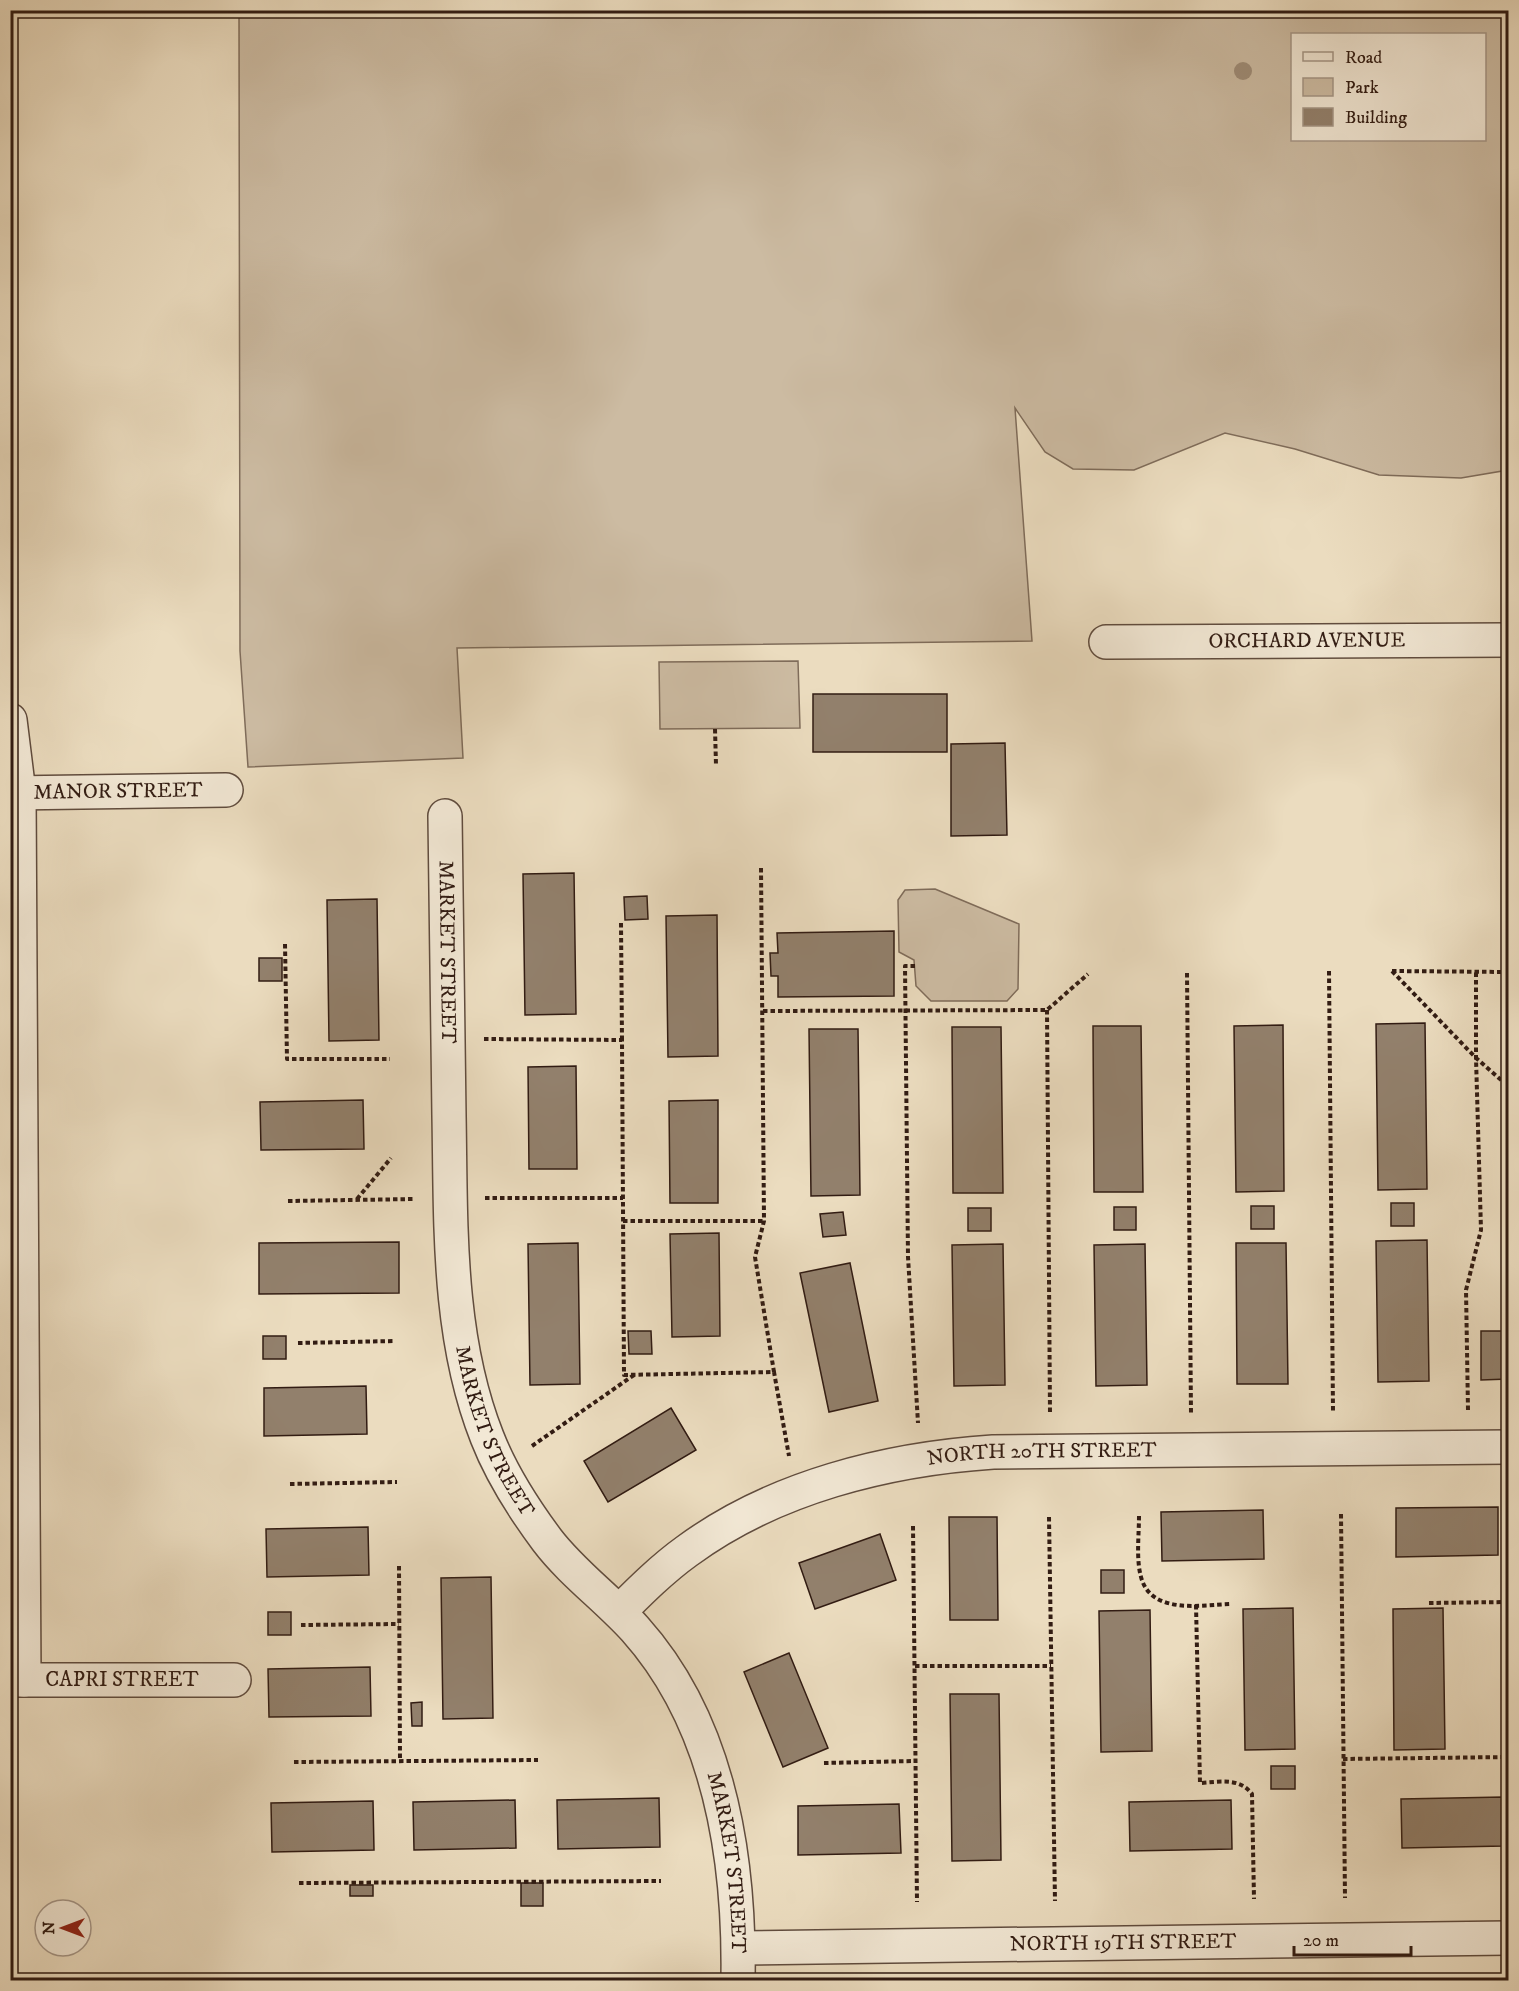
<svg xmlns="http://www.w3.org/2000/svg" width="1519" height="1991" viewBox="0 0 1519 1991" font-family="'IM FELL DW Pica',serif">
	<rect width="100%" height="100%" fill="#ebdcbf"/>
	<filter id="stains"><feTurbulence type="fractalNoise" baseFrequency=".00333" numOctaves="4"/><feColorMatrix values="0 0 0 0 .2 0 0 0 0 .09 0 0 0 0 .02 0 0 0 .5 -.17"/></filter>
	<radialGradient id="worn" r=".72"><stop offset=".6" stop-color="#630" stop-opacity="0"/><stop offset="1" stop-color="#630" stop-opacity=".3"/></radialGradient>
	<g fill="#ccbba2" stroke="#7f6c5a" stroke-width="1.5" fill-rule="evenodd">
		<path d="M 239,11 L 1508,11 L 1508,470 L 1461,478 L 1379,475 L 1295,449 L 1225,433 L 1134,470 L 1073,469 L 1045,452 L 1015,408 L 1032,641 L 457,648 L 463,758 L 248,767 L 240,651 ZM 1292,34 L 1484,34 L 1484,140 L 1292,140 Z"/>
		<polygon points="798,661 800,728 660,729 659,662"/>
		<polygon points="935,889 1019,924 1018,989 1007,1001 931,1001 916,986 914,960 899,952 898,900 905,890"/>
	</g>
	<g fill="#92806c" stroke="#321c13" stroke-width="1.5">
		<rect x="813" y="694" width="134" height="58"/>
		<polygon points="1005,743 1007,835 951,836 951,744"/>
		<polygon points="574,873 576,1014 525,1015 523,874"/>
		<polygon points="647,896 648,919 625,920 624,897"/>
		<polygon points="377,899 379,1040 329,1041 327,900"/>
		<polygon points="717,915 718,1056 668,1057 666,916"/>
		<polygon points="894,931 894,996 778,997 778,976 771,976 770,953 778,953 777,933"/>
		<rect x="259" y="958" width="23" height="23"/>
		<polygon points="1425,1023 1427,1189 1378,1190 1376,1024"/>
		<polygon points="1283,1025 1284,1191 1236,1192 1234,1026"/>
		<polygon points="1093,1026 1141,1026 1143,1192 1094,1192"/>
		<polygon points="952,1027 1001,1027 1003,1193 953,1193"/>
		<polygon points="809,1029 858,1029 860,1195 811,1196"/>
		<polygon points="576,1066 577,1169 529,1169 528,1067"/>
		<polygon points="363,1100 364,1149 261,1150 260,1102"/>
		<polygon points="718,1100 718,1203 670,1203 669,1101"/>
		<rect x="1391" y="1203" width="23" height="23"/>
		<rect x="1251" y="1206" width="23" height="23"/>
		<rect x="1114" y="1207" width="22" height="23"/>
		<rect x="968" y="1208" width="23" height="23"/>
		<polygon points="843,1212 846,1235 823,1237 820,1214"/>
		<polygon points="719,1233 720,1336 672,1337 670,1234"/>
		<polygon points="1427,1240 1429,1381 1378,1382 1376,1241"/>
		<polygon points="399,1242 399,1293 259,1294 259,1243"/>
		<polygon points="578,1243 580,1384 530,1385 528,1244"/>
		<polygon points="1236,1243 1286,1243 1288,1384 1237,1384"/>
		<polygon points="1003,1244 1005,1385 954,1386 952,1245"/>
		<polygon points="1145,1244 1147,1385 1096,1386 1094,1245"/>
		<polygon points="850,1263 878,1401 829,1412 800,1273"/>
		<polygon points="628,1331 651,1331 652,1354 629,1354"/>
		<polygon points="1481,1331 1508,1331 1508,1379 1481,1380"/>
		<rect x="263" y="1336" width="23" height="23"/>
		<polygon points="366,1386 367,1434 264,1436 264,1388"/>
		<polygon points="671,1408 696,1450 608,1502 584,1461"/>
		<polygon points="1498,1507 1498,1555 1396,1557 1396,1508"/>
		<polygon points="1263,1510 1264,1559 1162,1561 1161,1512"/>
		<polygon points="949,1517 997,1517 998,1620 950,1620"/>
		<polygon points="368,1527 369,1575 267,1577 266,1529"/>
		<polygon points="880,1534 896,1580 815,1609 799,1563"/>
		<rect x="1101" y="1570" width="23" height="23"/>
		<polygon points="491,1577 493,1718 443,1719 441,1578"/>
		<polygon points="1293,1608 1295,1749 1245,1750 1243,1609"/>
		<polygon points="1443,1608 1445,1749 1394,1750 1393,1609"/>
		<polygon points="1150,1610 1152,1751 1101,1752 1099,1611"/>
		<rect x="268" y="1612" width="23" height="23"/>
		<polygon points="789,1653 828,1748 783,1767 744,1672"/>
		<polygon points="370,1667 371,1716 269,1717 268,1669"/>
		<polygon points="950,1694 999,1694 1001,1860 952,1861"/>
		<polygon points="422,1702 422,1726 412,1726 411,1703"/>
		<rect x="1271" y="1766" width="24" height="23"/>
		<polygon points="1503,1797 1504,1846 1402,1848 1401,1799"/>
		<polygon points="659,1798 660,1847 558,1849 557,1800"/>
		<polygon points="515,1800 516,1848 414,1850 413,1802"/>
		<polygon points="1231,1800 1232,1849 1130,1851 1129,1802"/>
		<polygon points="373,1801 374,1850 272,1852 271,1803"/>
		<polygon points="899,1804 901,1853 798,1855 798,1806"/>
		<rect x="521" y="1883" width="22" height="23"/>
		<rect x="350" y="1885" width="23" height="11"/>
	</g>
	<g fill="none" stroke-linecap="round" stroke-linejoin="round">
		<g stroke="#604c3e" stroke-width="36">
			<g id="minor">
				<path id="s1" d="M 1106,642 L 1508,640"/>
				<polyline points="10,720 19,793 24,1680"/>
				<path id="s2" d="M 10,793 L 226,790"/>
				<path id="s3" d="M 445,816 C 446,916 448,1016 449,1116 C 451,1223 447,1336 487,1437 C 501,1473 524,1509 547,1540 C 572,1573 607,1598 635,1629 C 720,1724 740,1858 738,1980"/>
				<path id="s4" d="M 619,1612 C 640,1591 662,1569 687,1551 C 774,1487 887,1459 993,1452 L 1508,1447"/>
				<path id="s5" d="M 10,1680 L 234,1680"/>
				<path id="s6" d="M 739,1948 L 1508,1938"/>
			</g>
		</g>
		<g stroke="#321c13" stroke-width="4" stroke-dasharray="4.5 3" stroke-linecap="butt">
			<polyline points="715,729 716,765"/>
			<polyline points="761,868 764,1221 755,1257 774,1372"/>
			<polyline points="621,923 622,1040"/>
			<polyline points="285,944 287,1059 390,1059"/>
			<polyline points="915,966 905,966 908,1257 918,1423"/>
			<polyline points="1329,971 1333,1411"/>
			<polyline points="1392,971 1476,1058 1508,1086"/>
			<polyline points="1392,971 1508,972"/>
			<polyline points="1187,973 1191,1413"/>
			<polyline points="1047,1010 1050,1414"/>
			<polyline points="763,1011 1047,1010 1088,974"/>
			<polyline points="484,1039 622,1040 624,1375 774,1372 789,1456"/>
			<polyline points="485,1198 623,1198"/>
			<polyline points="357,1199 391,1158"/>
			<polyline points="288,1201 415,1199"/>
			<polyline points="623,1221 764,1221"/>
			<polyline points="298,1343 395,1341"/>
			<polyline points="1468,1410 1466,1290 1481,1230 1476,1058 1476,972"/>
			<polyline points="532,1446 634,1375"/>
			<polyline points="290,1484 397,1482"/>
			<polyline points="1341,1514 1345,1898"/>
			<path d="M 1139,1516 C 1139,1535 1136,1559 1141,1577 C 1151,1615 1201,1605 1231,1604"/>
			<polyline points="1049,1517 1055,1901"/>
			<polyline points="913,1526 917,1902"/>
			<polyline points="399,1566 400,1761"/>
			<polyline points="1429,1603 1508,1602"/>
			<path d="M 1196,1605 L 1200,1783 C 1219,1782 1239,1777 1252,1794 L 1254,1899"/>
			<polyline points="301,1625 399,1624"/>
			<polyline points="915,1666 1051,1666"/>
			<polyline points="1343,1759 1508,1757"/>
			<polyline points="294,1762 538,1760"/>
			<polyline points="824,1763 916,1761"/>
			<polyline points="299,1883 661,1881"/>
		</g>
		<use href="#minor" stroke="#f2e8d5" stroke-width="33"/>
	</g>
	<circle fill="#9f8d78" cx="1243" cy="71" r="9"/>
	<g text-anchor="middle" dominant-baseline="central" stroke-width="6" stroke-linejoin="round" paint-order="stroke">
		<g font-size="21" fill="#321c13" stroke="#f2e8d5">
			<text stroke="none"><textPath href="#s1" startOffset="201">ORCHARD AVENUE</textPath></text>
			<text stroke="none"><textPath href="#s2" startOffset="108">MANOR STREET</textPath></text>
			<text stroke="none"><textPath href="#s3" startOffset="136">MARKET STREET</textPath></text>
			<text stroke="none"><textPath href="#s3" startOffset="622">MARKET STREET</textPath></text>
			<text stroke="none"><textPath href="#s4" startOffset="466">NORTH 20TH STREET</textPath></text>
			<text stroke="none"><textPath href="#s5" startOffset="112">CAPRI STREET</textPath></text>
			<text stroke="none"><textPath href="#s3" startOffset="1126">MARKET STREET</textPath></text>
			<text stroke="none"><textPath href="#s6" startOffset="384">NORTH 19TH STREET</textPath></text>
		</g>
	</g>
	<rect width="1519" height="1991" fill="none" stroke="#ebdcbf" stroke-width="36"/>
	<rect x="12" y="12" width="1495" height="1967" fill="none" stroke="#321c13" stroke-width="3"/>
	<rect x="18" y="18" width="1483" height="1955" fill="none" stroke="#321c13" stroke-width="1.5"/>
	<rect x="1291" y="33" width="195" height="108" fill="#f2e8d5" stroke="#a59687" stroke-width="1.5"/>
	<rect x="1303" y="52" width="30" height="9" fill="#f2e8d5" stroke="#a59687" stroke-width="1.5"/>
	<text x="1345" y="63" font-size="18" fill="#321c13">Road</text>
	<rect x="1303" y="78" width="30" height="18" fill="#ccbba2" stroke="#a59687" stroke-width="1.5"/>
	<text x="1345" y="93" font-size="18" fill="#321c13">Park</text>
	<rect x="1303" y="108" width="30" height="18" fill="#92806c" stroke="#a59687" stroke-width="1.5"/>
	<text x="1345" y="123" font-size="18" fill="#321c13">Building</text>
	<g transform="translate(63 1928) rotate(270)"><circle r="28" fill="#f2e8d5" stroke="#a59687" stroke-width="1.5"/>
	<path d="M0-4.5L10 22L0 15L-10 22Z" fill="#8f2418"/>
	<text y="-9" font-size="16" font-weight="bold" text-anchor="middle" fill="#321c13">N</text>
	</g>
	<path d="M1294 1946v9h117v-9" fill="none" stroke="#321c13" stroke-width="3"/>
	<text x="1303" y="1946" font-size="18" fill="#321c13" stroke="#f2e8d5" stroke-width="4.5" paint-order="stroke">20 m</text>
	<rect width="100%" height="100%" filter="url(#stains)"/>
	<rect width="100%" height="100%" fill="url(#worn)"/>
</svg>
